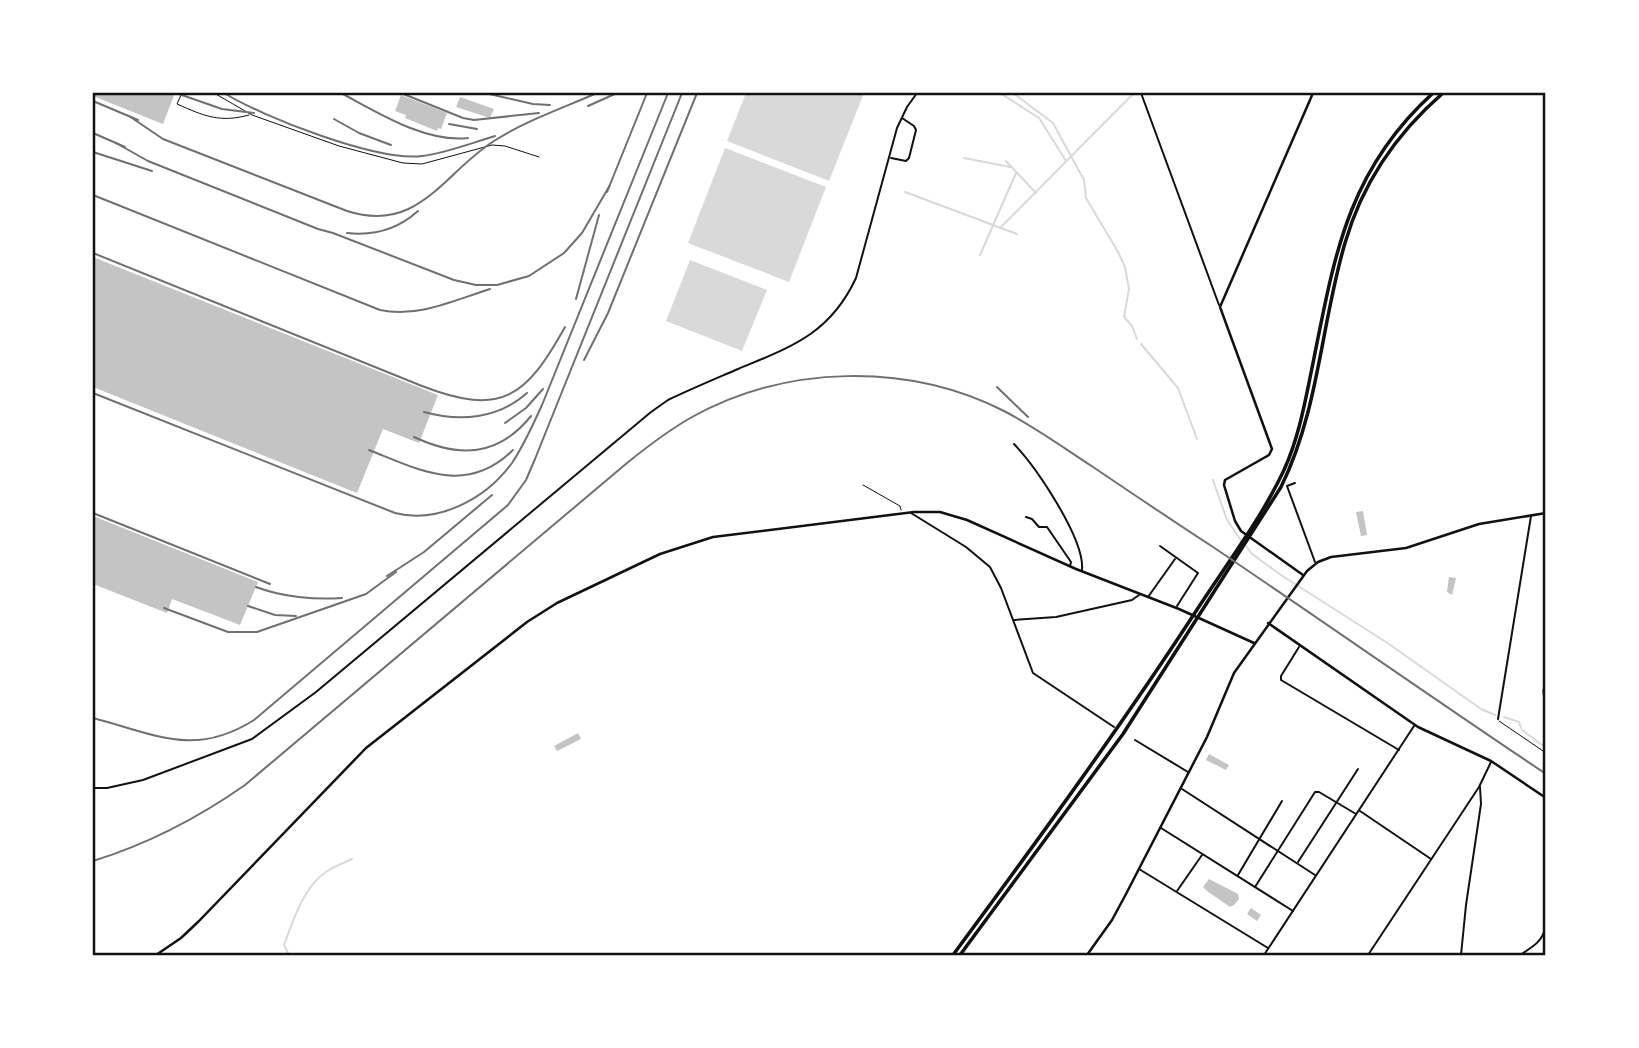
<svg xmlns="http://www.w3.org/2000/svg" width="1639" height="1048" viewBox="0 0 1639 1048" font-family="'Archivo Narrow',sans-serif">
	<rect width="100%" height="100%" fill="#fff"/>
	<g fill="#d9d9d9">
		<polygon points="746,93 864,93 829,181 727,141"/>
		<polygon points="725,148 826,187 789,282 688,243"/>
		<polygon points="690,260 767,290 742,351 666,321"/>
	</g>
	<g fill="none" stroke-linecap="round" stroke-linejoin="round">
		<g stroke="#d9d9d9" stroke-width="2">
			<polyline points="1000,93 1039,118 1066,161"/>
			<polyline points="1013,93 1053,123 1084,180 1086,198 1118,252 1125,267 1129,289 1124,317 1132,326 1137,339"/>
			<polyline points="964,158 1010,167"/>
			<polyline points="1006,161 1036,193"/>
			<polyline points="905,192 1017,234"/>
			<polyline points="1000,228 1134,93"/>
			<polyline points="980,255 1016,173"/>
			<polyline points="1141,344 1178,388 1197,439"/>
			<polyline points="1213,480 1227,520 1242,542"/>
			<polyline points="1246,546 1252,554 1281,575 1389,644 1481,709 1495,715"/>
			<polyline points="1504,717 1519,722 1521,728"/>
			<polyline points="1522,730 1546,748"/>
			<path d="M 289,955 L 284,945 C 293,921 304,886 326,872 C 334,866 344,863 352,859"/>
		</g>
	</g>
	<g fill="#c4c4c4">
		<polygon points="93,93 175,93 163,124 93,96"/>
		<polygon points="401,95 447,113 441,129 438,128 437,131 405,118 406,115 395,111"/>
		<polygon points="460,97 494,109 490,118 456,107"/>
		<polygon points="93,257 438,395 419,443 383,429 357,493 93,387"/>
		<polygon points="1363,511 1367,535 1361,536 1356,512"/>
		<polygon points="93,516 258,582 240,625 172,599 167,613 93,584"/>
		<polygon points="1449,577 1456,578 1452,595 1447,592"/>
		<polygon points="578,733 581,739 557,751 554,746"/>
		<polygon points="1209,754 1229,765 1226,770 1206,760"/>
		<polygon points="1209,879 1238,894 1239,899 1234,905 1230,907 1207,891 1203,887"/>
		<polygon points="1251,908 1261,915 1257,921 1247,914"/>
	</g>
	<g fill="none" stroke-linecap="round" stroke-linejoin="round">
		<g stroke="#111" stroke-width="1">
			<path d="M 182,93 L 177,104 C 204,116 220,123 249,115"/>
			<polyline points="214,93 252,115 339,146 403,163 422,164 492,145 505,146 539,157"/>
			<polyline points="863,485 900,506 901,510"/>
			<polyline points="1499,721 1546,753"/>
		</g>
		<g stroke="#111" stroke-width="2">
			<polyline points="1141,93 1219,305"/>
			<polyline points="891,158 906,161 909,158 916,130 914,126 902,118"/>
			<path d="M 1014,444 C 1036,467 1085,539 1082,570"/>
			<polyline points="1295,483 1287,486 1315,562"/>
			<polyline points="911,513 966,547 990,567 1001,588 1033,673 1114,727"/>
			<polyline points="1026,517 1032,519 1039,527 1047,527 1071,562 1070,566"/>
			<polyline points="1160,546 1198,573 1177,606"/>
			<polyline points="1148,597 1175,559"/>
			<polyline points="1014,620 1056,617 1132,600 1139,595"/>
			<polyline points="1299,647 1281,676 1281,680 1399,750"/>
			<polyline points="1498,719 1531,516"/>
			<polyline points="1135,740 1188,772"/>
			<path d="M 93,788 L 107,788 L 143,780 L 252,739 L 316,692 L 651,412 L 668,400 C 691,389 715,379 738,369 C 791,347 830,334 856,278 L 897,128 L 907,107 L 917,93"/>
			<polyline points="1182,789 1315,875"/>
			<polyline points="1360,811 1431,859"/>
			<polyline points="1161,828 1293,911"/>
			<polyline points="1298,862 1358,769"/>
			<polyline points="1139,869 1268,948"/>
			<polyline points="1238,875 1282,801"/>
			<polyline points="1255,887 1315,792 1319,792 1356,814"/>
			<polyline points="1177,891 1202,855"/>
			<polyline points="1264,955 1414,726"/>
			<polyline points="1368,955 1479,787 1491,762"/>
			<polyline points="1461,955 1466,905 1481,804 1480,787"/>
			<path d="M 1520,955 C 1534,946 1542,942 1546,926"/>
		</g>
		<g stroke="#111" stroke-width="2.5">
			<polyline points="1303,575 1241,531 1235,521 1224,485 1225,480 1269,455 1272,449 1220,307 1313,93"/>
			<polyline points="1268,623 1418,727 1491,761 1546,798"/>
			<polyline points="156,955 181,938 199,921 366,748 527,622 557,603 660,554 713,537 914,512 940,512 967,520 1076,569 1179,609 1254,643"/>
			<polyline points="1087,955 1112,920 1126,894 1207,737 1234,673 1307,571 1318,562 1331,557 1406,548 1479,524 1546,513"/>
		</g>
		<g stroke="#111" stroke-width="3.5">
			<polyline points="1543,93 1546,95"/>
			<path d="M 953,955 C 1038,840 1122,725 1200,605 C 1229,561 1262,517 1284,470 C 1299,437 1305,402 1312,368 C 1334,259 1346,172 1433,93"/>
			<path d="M 960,955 L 1123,734 L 1281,487 C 1319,410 1321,324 1345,243 C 1362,184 1397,133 1443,93"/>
		</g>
		<g stroke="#707070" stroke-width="2">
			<polyline points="176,93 222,109 254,113"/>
			<path d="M 224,93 C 263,117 378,162 422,156 C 447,153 471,143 495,136"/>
			<path d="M 341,93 C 377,112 425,143 468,138"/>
			<polyline points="384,93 387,94"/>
			<polyline points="401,93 463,118 474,120 539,113"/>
			<polyline points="485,93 533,104 550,105"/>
			<polyline points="93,101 138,120"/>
			<polyline points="588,106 617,93"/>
			<path d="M 129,116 L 163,139 L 347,211 C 419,234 443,173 494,141 C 525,121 563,108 597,93"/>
			<polyline points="334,119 359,133 391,145"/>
			<polyline points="449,124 477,129"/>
			<polyline points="93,133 125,147"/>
			<polyline points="116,143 148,161 318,229 333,233 454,280 476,285 497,285 529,276 564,253 582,233 610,185"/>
			<polyline points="93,152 152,171"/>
			<polyline points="607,192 647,93"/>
			<path d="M 93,195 L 380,310 C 418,318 455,300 490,289"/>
			<path d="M 347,233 C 373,236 398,229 418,211"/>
			<path d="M 93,253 L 422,386 C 502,417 526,397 565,327"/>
			<polyline points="576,299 599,215"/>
			<polyline points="584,360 608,313 697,93"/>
			<polyline points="997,387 1028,417"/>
			<path d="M 93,393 L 395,513 C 438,524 486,499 512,463 C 524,445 533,425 542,405 L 668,93"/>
			<path d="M 424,412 C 460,422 498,419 527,393"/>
			<polyline points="505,423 526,408 543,389"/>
			<path d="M 414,437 C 459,458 498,457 531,416"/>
			<path d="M 369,450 C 420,470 466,496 513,450"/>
			<polyline points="93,513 270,584"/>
			<polyline points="387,576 424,552 492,495"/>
			<path d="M 256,587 C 282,597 315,600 342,598"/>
			<polyline points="248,606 275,615 296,616"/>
			<polyline points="164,608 228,632 257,632 366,594 396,572"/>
			<polyline points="1543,690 1546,709"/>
			<path d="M 93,718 C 155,734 194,758 254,720 L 508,505 L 526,480 L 535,459 L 682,93"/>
			<path d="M 93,861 C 148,844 198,818 245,785 L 627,463 C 648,446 669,430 692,417 C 786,365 907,362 1004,411 C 1035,427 1064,448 1093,467 C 1133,494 1173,521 1213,547 C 1324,622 1434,699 1546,774"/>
		</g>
	</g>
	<rect width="1639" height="1048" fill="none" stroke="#ffffff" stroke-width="189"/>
	<rect x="94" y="94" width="1450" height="860" fill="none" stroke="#111" stroke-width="2.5"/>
</svg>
